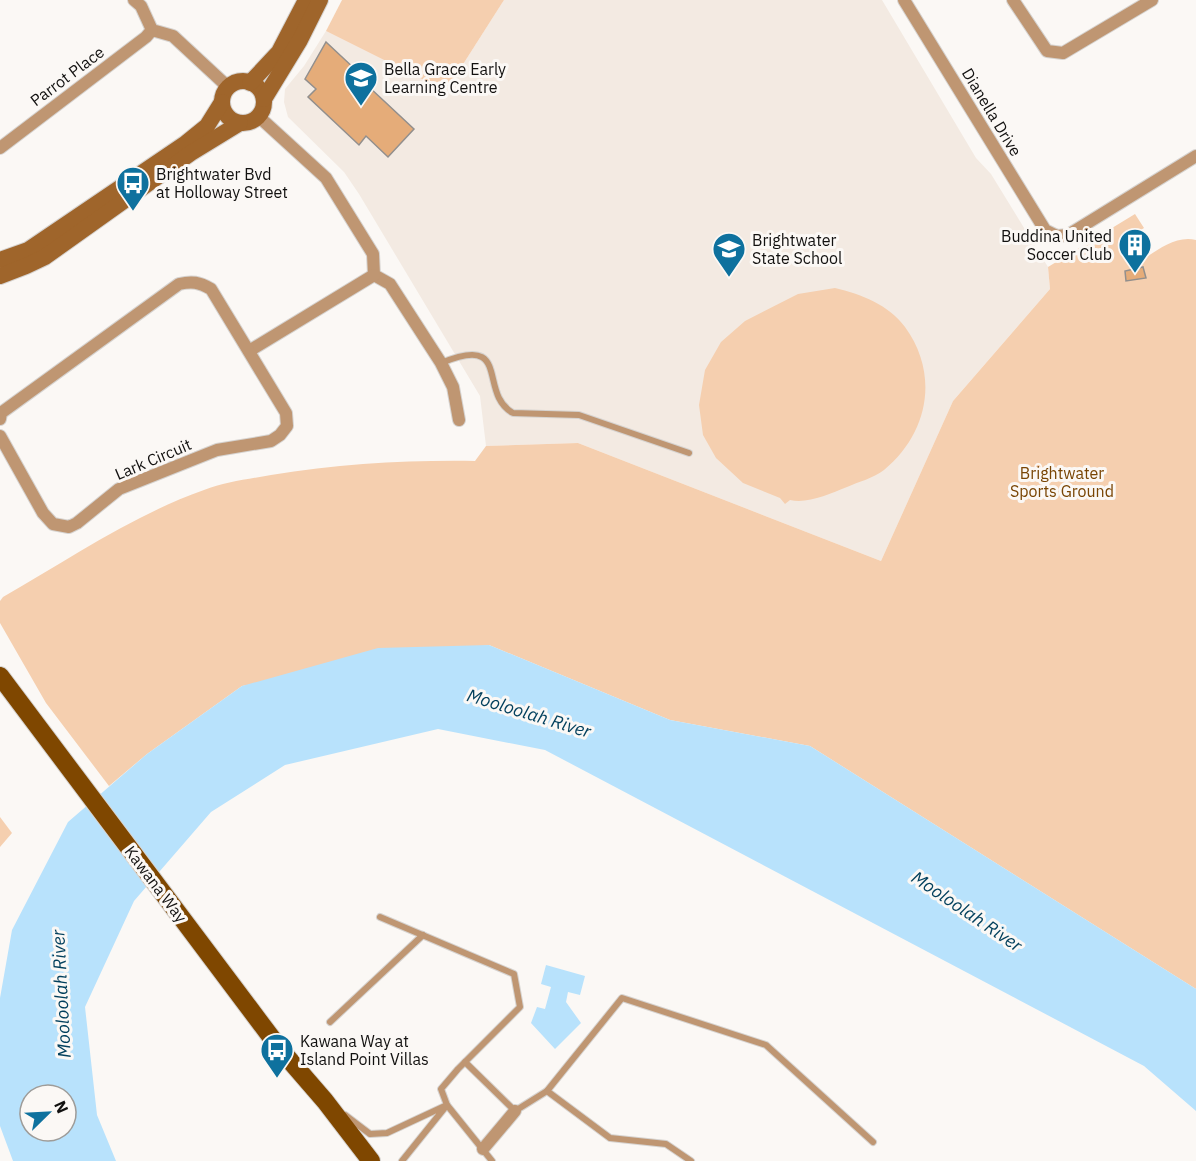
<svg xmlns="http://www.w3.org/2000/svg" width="1196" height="1161" viewBox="0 0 1196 1161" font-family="'IBM Plex Sans',sans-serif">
	<rect width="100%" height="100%" fill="#fbf8f5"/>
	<polygon fill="#f3eae2" points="504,0 882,0 976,158 991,174 1048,267 1050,289 953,401 881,561 578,443 486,446 480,396 359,194 344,172 288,117 284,102 285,89 304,66 326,31 446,91"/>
	<g fill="#f5cfaf">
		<polygon points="342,0 504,0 446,91 326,31"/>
		<path d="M 1135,214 L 1144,228 L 1126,239 L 1140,261 C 1157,251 1175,235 1196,240 L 1196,989 L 810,746 L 670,720 L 489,645 L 242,686 L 147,754 L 109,786 L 46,703 L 0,623 L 0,601 L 3,597 C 68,560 133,515 204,490 C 225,482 249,479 271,475 C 339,464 407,460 475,461 L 486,446 L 578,443 L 881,561 L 953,401 L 1050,289 L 1048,267 Z"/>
		<path d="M 835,288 C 861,294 889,305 905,327 C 940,375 928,434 884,470 C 874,478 858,482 847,487 C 829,494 808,504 790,500 L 785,504 L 780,498 L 743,483 L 716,458 L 703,435 L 699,405 L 705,370 L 721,342 L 745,321 L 798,294 Z"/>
		<polygon points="0,817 12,833 0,847"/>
	</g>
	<g fill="#b8e2fc" fill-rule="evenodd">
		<path d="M 489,645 L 670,720 L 810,746 L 1196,989 L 1196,1111 L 1144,1066 L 545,750 L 438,729 L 285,765 L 211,812 L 134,901 L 85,1007 L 97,1115 L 116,1161 L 13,1161 L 0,1126 L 0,998 L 12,930 L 68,822 L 147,754 L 242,686 L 378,648 ZM 30,1095 L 66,1095 L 66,1131 L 30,1131 Z"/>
		<polygon points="546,965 585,976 580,995 568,992 566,1002 581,1023 555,1049 531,1023 537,1007 545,1009 551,987 541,984"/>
	</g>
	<g fill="#e5ac79" stroke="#928f8d" stroke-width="1.5">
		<polygon points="326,42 356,70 354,73 414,129 388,157 366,136 359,145 308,97 316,89 305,79"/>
		<polygon points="1143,267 1146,278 1126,281 1125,271"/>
	</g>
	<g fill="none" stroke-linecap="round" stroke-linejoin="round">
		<g stroke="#d6d3d0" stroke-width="8">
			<g id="lane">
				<path d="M 441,363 C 513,333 477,393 513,413 L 579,415 L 689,453"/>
				<polyline points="380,917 514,974 520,1007 458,1069 441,1089 447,1105 492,1161"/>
				<polyline points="330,1022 423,935"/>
				<polyline points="465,1062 515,1111 547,1091 610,1138 666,1144 691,1161"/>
				<polyline points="547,1091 622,998 766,1045 873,1142"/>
				<polyline points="345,1115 370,1134 387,1133 447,1105 402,1161"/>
			</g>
		</g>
		<g stroke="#d6d3d0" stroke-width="14">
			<g id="street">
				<polyline points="134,0 141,6 152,30 173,36 228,87"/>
				<polyline points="904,0 1045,230 1057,236 1068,235 1196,156"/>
				<polyline points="1013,0 1047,51 1063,53 1152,0"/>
				<polyline points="258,116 326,178 373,254 374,275 390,284 441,363 453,387 459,420"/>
				<polyline points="0,148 146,37 152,30"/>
				<polyline points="249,351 374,275"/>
				<path d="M 0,419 L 1,413 L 179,284 C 192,281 199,282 211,289 L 286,413 L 287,426 L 280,435 L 271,441 L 217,450 L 119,489 L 77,523 L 69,527 L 53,524 L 43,513 L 0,436"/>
				<polyline points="483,1149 515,1111"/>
			</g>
		</g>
		<g stroke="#d6d3d0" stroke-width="18">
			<g id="secondary">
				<circle cx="243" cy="102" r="21"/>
				<polyline points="250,83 279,52 306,0"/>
				<polyline points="264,99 300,40 320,0"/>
				<polyline points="0,260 28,250 186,143 207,126 222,102"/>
				<polyline points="0,276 26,266 45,257 191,153 240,123"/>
			</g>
		</g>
		<g stroke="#d6d3d0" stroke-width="20">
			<polyline id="primary" points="0,676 280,1049 325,1101 371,1161"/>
		</g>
		<use href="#lane" stroke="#bf9672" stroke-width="6"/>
		<use href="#street" stroke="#bf9672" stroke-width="12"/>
		<use href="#secondary" stroke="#9f652b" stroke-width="16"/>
		<use href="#primary" stroke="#7f4700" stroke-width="18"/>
	</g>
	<defs>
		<g id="school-pin" transform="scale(1.725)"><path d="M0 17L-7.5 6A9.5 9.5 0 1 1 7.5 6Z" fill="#0e719e" stroke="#fbf8f5"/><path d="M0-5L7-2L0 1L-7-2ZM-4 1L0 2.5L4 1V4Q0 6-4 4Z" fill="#fff"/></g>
		<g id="bus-pin" transform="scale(1.725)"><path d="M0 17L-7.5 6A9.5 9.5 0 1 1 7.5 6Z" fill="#0e719e" stroke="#fbf8f5"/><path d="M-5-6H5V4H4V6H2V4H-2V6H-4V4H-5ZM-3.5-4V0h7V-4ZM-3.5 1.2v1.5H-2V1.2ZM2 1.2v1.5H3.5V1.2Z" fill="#fff"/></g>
		<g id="building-pin" transform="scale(1.725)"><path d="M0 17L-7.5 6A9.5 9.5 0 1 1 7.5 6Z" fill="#0e719e" stroke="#fbf8f5"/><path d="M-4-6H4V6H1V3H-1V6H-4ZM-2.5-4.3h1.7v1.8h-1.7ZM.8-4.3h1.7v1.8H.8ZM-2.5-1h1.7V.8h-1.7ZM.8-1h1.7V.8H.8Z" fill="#fff"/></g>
	</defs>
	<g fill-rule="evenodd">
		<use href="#school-pin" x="361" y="78"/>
		<use href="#bus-pin" x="133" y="183"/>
		<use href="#building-pin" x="1135" y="245"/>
		<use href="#school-pin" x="729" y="249"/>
		<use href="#bus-pin" x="277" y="1050"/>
	</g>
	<g text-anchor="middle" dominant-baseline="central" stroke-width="6" stroke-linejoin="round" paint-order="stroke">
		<g font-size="16" fill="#121110" stroke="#fbf8f5" text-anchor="start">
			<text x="384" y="69">Bella Grace Early<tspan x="384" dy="18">Learning Centre</tspan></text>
			<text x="156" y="174">Brightwater Bvd<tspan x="156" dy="18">at Holloway Street</tspan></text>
			<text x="1112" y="236" text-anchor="end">Buddina United<tspan x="1112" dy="18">Soccer Club</tspan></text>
			<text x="752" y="240">Brightwater<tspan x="752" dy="18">State School</tspan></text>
			<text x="300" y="1041">Kawana Way at<tspan x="300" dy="18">Island Point Villas</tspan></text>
		</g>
		<g font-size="16" fill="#121110" stroke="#fbf8f5">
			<text transform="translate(67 76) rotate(-37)">Parrot Place</text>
			<text transform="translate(992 112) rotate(59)">Dianella Drive</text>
			<text transform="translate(153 459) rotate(-23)">Lark Circuit</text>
			<text transform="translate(156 884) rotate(53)">Kawana Way</text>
		</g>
		<g font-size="16" fill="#794504" stroke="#fbf8f5">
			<text x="1062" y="473">Brightwater<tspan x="1062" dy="18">Sports Ground</tspan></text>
		</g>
		<g font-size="18" font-style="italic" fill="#013f5c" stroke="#fbf8f5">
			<text transform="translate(529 713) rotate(17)">Mooloolah River</text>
			<text transform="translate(967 911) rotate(34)">Mooloolah River</text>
			<text transform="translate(61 994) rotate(-93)">Mooloolah River</text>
		</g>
	</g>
	<g transform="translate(48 1113) rotate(66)"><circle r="28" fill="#fbf8f5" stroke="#9e9c99" stroke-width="1.5"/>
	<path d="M0-4.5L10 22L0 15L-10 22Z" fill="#0e719e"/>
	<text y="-9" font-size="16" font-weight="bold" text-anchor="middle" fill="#121110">N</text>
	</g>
</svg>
